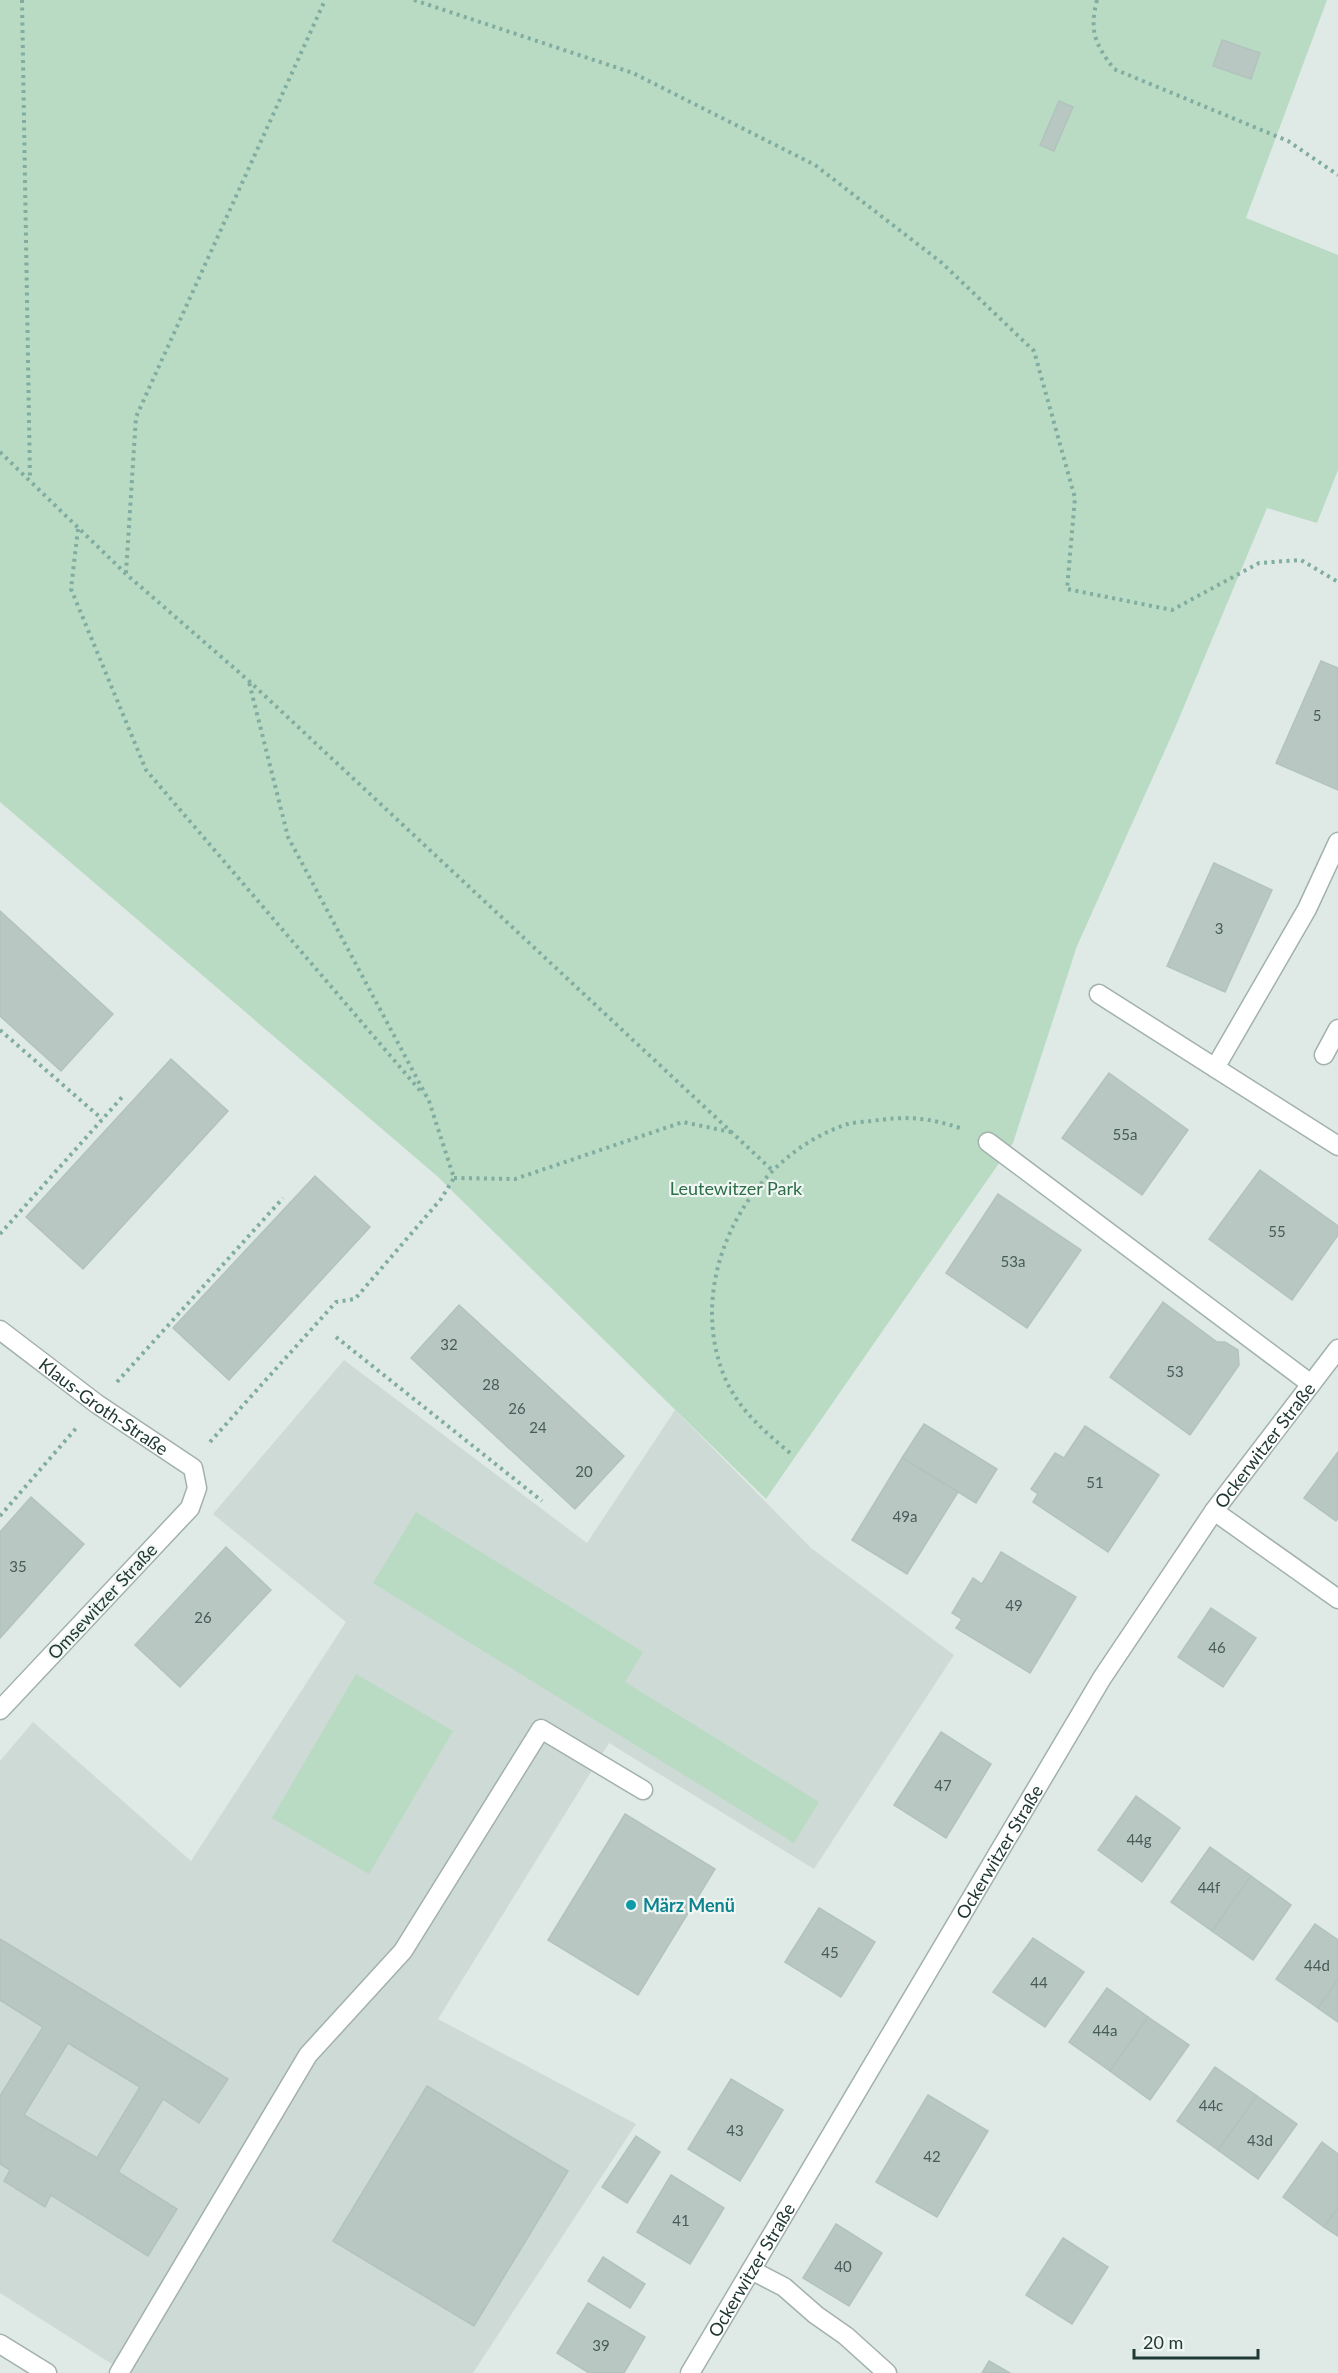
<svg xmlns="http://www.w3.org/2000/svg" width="1338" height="2373" viewBox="0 0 1338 2373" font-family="Lato,sans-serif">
	<rect width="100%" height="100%" fill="#dfeae6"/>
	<polygon fill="#cedad5" points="344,1360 587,1543 675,1410 811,1548 954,1655 814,1869 609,1743 438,2019 636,2124 473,2373 126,2373 0,2293 0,1761 33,1722 191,1861 346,1622 213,1514"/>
	<g fill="#b9dbc3">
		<polygon points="0,0 1327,0 1246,218 1338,255 1338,470 1317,523 1267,508 1175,728 1077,946 1013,1143 766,1499 437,1176 0,802"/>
		<polygon points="416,1512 643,1652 625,1682 819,1802 794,1843 373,1583"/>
		<polygon points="356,1674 453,1731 369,1874 272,1818"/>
	</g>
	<g fill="#b8c7c2" stroke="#b2c3bd" stroke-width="1.5" fill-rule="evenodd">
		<polygon points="1222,40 1260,53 1251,79 1213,66"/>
		<polygon points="1059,101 1073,107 1054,151 1040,145"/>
		<polygon points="1321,661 1338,668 1338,790 1276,763"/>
		<polygon points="1214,863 1272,890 1225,992 1167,966"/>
		<polygon points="0,911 113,1014 61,1071 0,1016"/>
		<polygon points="171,1059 228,1111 83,1269 26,1217"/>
		<polygon points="1109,1073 1188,1130 1142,1195 1062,1138"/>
		<polygon points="1260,1170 1338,1226 1338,1235 1292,1300 1209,1239"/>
		<polygon points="315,1176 370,1227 229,1380 173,1328"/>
		<polygon points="998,1194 1081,1250 1027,1328 946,1273"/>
		<polygon points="1163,1302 1217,1342 1225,1342 1238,1350 1239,1365 1190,1435 1110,1377"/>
		<polygon points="459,1305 624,1456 575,1509 411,1358"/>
		<polygon points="924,1424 997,1469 976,1503 902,1458"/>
		<polygon points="1085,1426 1159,1475 1108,1552 1033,1502 1038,1494 1031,1489 1055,1453 1064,1458"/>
		<polygon points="1338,1452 1338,1518 1336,1521 1304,1498"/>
		<polygon points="902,1458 958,1492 907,1574 852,1540"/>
		<polygon points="31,1497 84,1544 0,1638 0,1532"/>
		<polygon points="226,1547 271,1590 180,1687 135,1645"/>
		<polygon points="1001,1552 1076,1597 1030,1673 956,1628 962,1619 952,1613 973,1578 982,1584"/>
		<polygon points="1211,1608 1256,1638 1223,1687 1178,1657"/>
		<polygon points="941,1732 991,1764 946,1838 894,1805"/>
		<polygon points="1136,1796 1180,1828 1142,1882 1098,1850"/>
		<polygon points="625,1814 715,1869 638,1995 548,1940"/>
		<polygon points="1210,1847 1251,1876 1212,1931 1171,1902"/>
		<polygon points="1251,1876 1291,1905 1253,1960 1212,1931"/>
		<polygon points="819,1908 875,1942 841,1997 785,1962"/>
		<polygon points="1315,1924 1338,1940 1338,1979 1318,2008 1276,1979"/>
		<polygon points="1033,1938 1084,1972 1045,2027 993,1992"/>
		<path d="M 0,1939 L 228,2079 L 199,2123 L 163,2099 L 118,2172 L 177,2209 L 148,2256 L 51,2195 L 45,2207 L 4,2181 L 10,2170 L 0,2164 L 0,2096 L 43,2027 L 0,2000 ZM 68,2043 L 140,2087 L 97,2158 L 24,2115 Z"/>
		<polygon points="1338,1979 1338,2022 1318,2008"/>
		<polygon points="1107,1988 1148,2017 1110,2071 1069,2042"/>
		<polygon points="1148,2017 1189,2045 1150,2100 1110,2071"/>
		<polygon points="1215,2067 1257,2096 1218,2150 1177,2121"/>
		<polygon points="731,2079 783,2110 740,2181 688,2149"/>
		<polygon points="427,2086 568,2171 474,2326 333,2241"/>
		<polygon points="928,2095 988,2131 937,2217 876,2182"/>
		<polygon points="1257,2096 1297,2124 1258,2179 1218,2150"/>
		<polygon points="636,2136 660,2152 627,2203 602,2187"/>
		<polygon points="1322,2142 1338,2154 1338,2207 1324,2227 1283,2197"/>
		<polygon points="671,2175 724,2208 690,2264 637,2232"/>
		<polygon points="1338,2207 1338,2236 1324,2227"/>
		<polygon points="836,2224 882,2253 849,2306 803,2278"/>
		<polygon points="1063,2238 1108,2267 1072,2324 1026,2295"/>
		<polygon points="603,2257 645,2284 630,2308 588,2281"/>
		<polygon points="588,2303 645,2337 624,2373 589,2373 557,2353"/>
		<polygon points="989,2361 1010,2373 982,2373"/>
	</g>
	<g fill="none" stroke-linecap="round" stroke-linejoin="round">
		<g stroke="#a2b1ad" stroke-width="21">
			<g id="lane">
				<polyline points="1099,994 1338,1146"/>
				<polyline points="1324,1055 1338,1029"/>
				<polyline points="1215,1068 1307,909 1338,842"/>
				<polyline points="988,1142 1311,1384"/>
				<polyline points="751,2270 784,2287 816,2315 846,2336 887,2373"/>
				<polyline points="119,2373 308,2055 403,1951 541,1729 643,1790"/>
			</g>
		</g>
		<g stroke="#a2b1ad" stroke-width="21">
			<g id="street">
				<path id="s1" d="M 0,1330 L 97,1404 L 193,1468 L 197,1488 L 190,1508 L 0,1710"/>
				<polyline points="1214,1511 1338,1599"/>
				<polyline points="0,2344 47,2373"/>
				<path id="s2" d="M 690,2373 L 1102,1678 L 1214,1511 L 1338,1349"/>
			</g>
		</g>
		<g stroke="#81aca0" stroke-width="4" stroke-dasharray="3 4.5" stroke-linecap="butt">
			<polyline points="22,0 30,479"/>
			<polyline points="414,0 633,73 815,165 942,263 1034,351 1075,498 1067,589 1172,610 1259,563 1301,560 1338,582"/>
			<path d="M 1097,0 C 1089,31 1095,44 1114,69 L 1288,141 L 1338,175"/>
			<polyline points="0,452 126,574 249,681 772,1170"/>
			<polyline points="78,529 71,589 146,770 423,1094"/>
			<polyline points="126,573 136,417 325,0"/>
			<polyline points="0,1030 102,1119"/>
			<polyline points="454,1178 515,1179 683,1122 731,1132"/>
			<polyline points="0,1234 124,1095"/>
			<polyline points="336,1337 542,1501"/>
			<polyline points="117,1382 283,1198"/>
			<polyline points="210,1442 336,1302 355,1299 441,1199 454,1178 429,1101 288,837 249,682"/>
			<path d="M 790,1453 C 764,1431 739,1410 725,1378 C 683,1279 748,1156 848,1124 C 855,1122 864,1122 871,1121 C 906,1116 926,1117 960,1128"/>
			<polyline points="0,1516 78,1426"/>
		</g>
		<use href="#lane" stroke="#fff" stroke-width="18"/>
		<use href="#street" stroke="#fff" stroke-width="18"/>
	</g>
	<circle fill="#0f9aa8" stroke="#f0f7f3" stroke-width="2" cx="631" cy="1905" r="6"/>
	<g text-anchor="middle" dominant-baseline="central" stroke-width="4.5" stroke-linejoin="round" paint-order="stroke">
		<g font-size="15" fill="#475c58">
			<text x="1317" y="715">5</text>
			<text x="1219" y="928">3</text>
			<text x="1125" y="1134">55a</text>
			<text x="1277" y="1231">55</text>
			<text x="1013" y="1261">53a</text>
			<text x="449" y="1344">32</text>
			<text x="1175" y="1371">53</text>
			<text x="491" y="1384">28</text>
			<text x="517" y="1408">26</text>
			<text x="538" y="1427">24</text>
			<text x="584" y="1471">20</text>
			<text x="1095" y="1482">51</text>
			<text x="905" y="1516">49a</text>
			<text x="18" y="1566">35</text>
			<text x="1014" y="1605">49</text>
			<text x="203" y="1617">26</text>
			<text x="1217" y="1647">46</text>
			<text x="943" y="1785">47</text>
			<text x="1139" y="1839">44g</text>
			<text x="1209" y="1887">44f</text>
			<text x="830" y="1952">45</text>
			<text x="1317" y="1965">44d</text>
			<text x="1039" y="1982">44</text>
			<text x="1105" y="2030">44a</text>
			<text x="1211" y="2105">44c</text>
			<text x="735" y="2130">43</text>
			<text x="1260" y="2140">43d</text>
			<text x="932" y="2156">42</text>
			<text x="681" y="2220">41</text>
			<text x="843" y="2266">40</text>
			<text x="601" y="2345">39</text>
		</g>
		<g font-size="18" fill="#2d6e49" stroke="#f0f7f3">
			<text x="736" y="1188">Leutewitzer Park</text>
		</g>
		<g font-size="18" fill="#213934" stroke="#f0f7f3">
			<text stroke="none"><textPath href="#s1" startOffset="129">Klaus-Groth-Straße</textPath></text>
			<text stroke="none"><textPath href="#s2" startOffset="1092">Ockerwitzer Straße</textPath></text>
			<text transform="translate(102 1601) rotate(-47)">Omsewitzer Straße</text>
			<text stroke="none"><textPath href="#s2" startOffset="606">Ockerwitzer Straße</textPath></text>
			<text stroke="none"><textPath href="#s2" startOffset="120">Ockerwitzer Straße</textPath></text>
		</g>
		<g font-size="18" font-weight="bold" fill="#0d838f" stroke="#f0f7f3" text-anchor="start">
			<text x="643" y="1905">März Menü</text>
		</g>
	</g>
	<path d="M1134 2349v9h124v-9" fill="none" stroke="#213934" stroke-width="3"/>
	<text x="1143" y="2349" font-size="18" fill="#213934" stroke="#f0f7f3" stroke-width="4.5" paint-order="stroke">20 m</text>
</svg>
